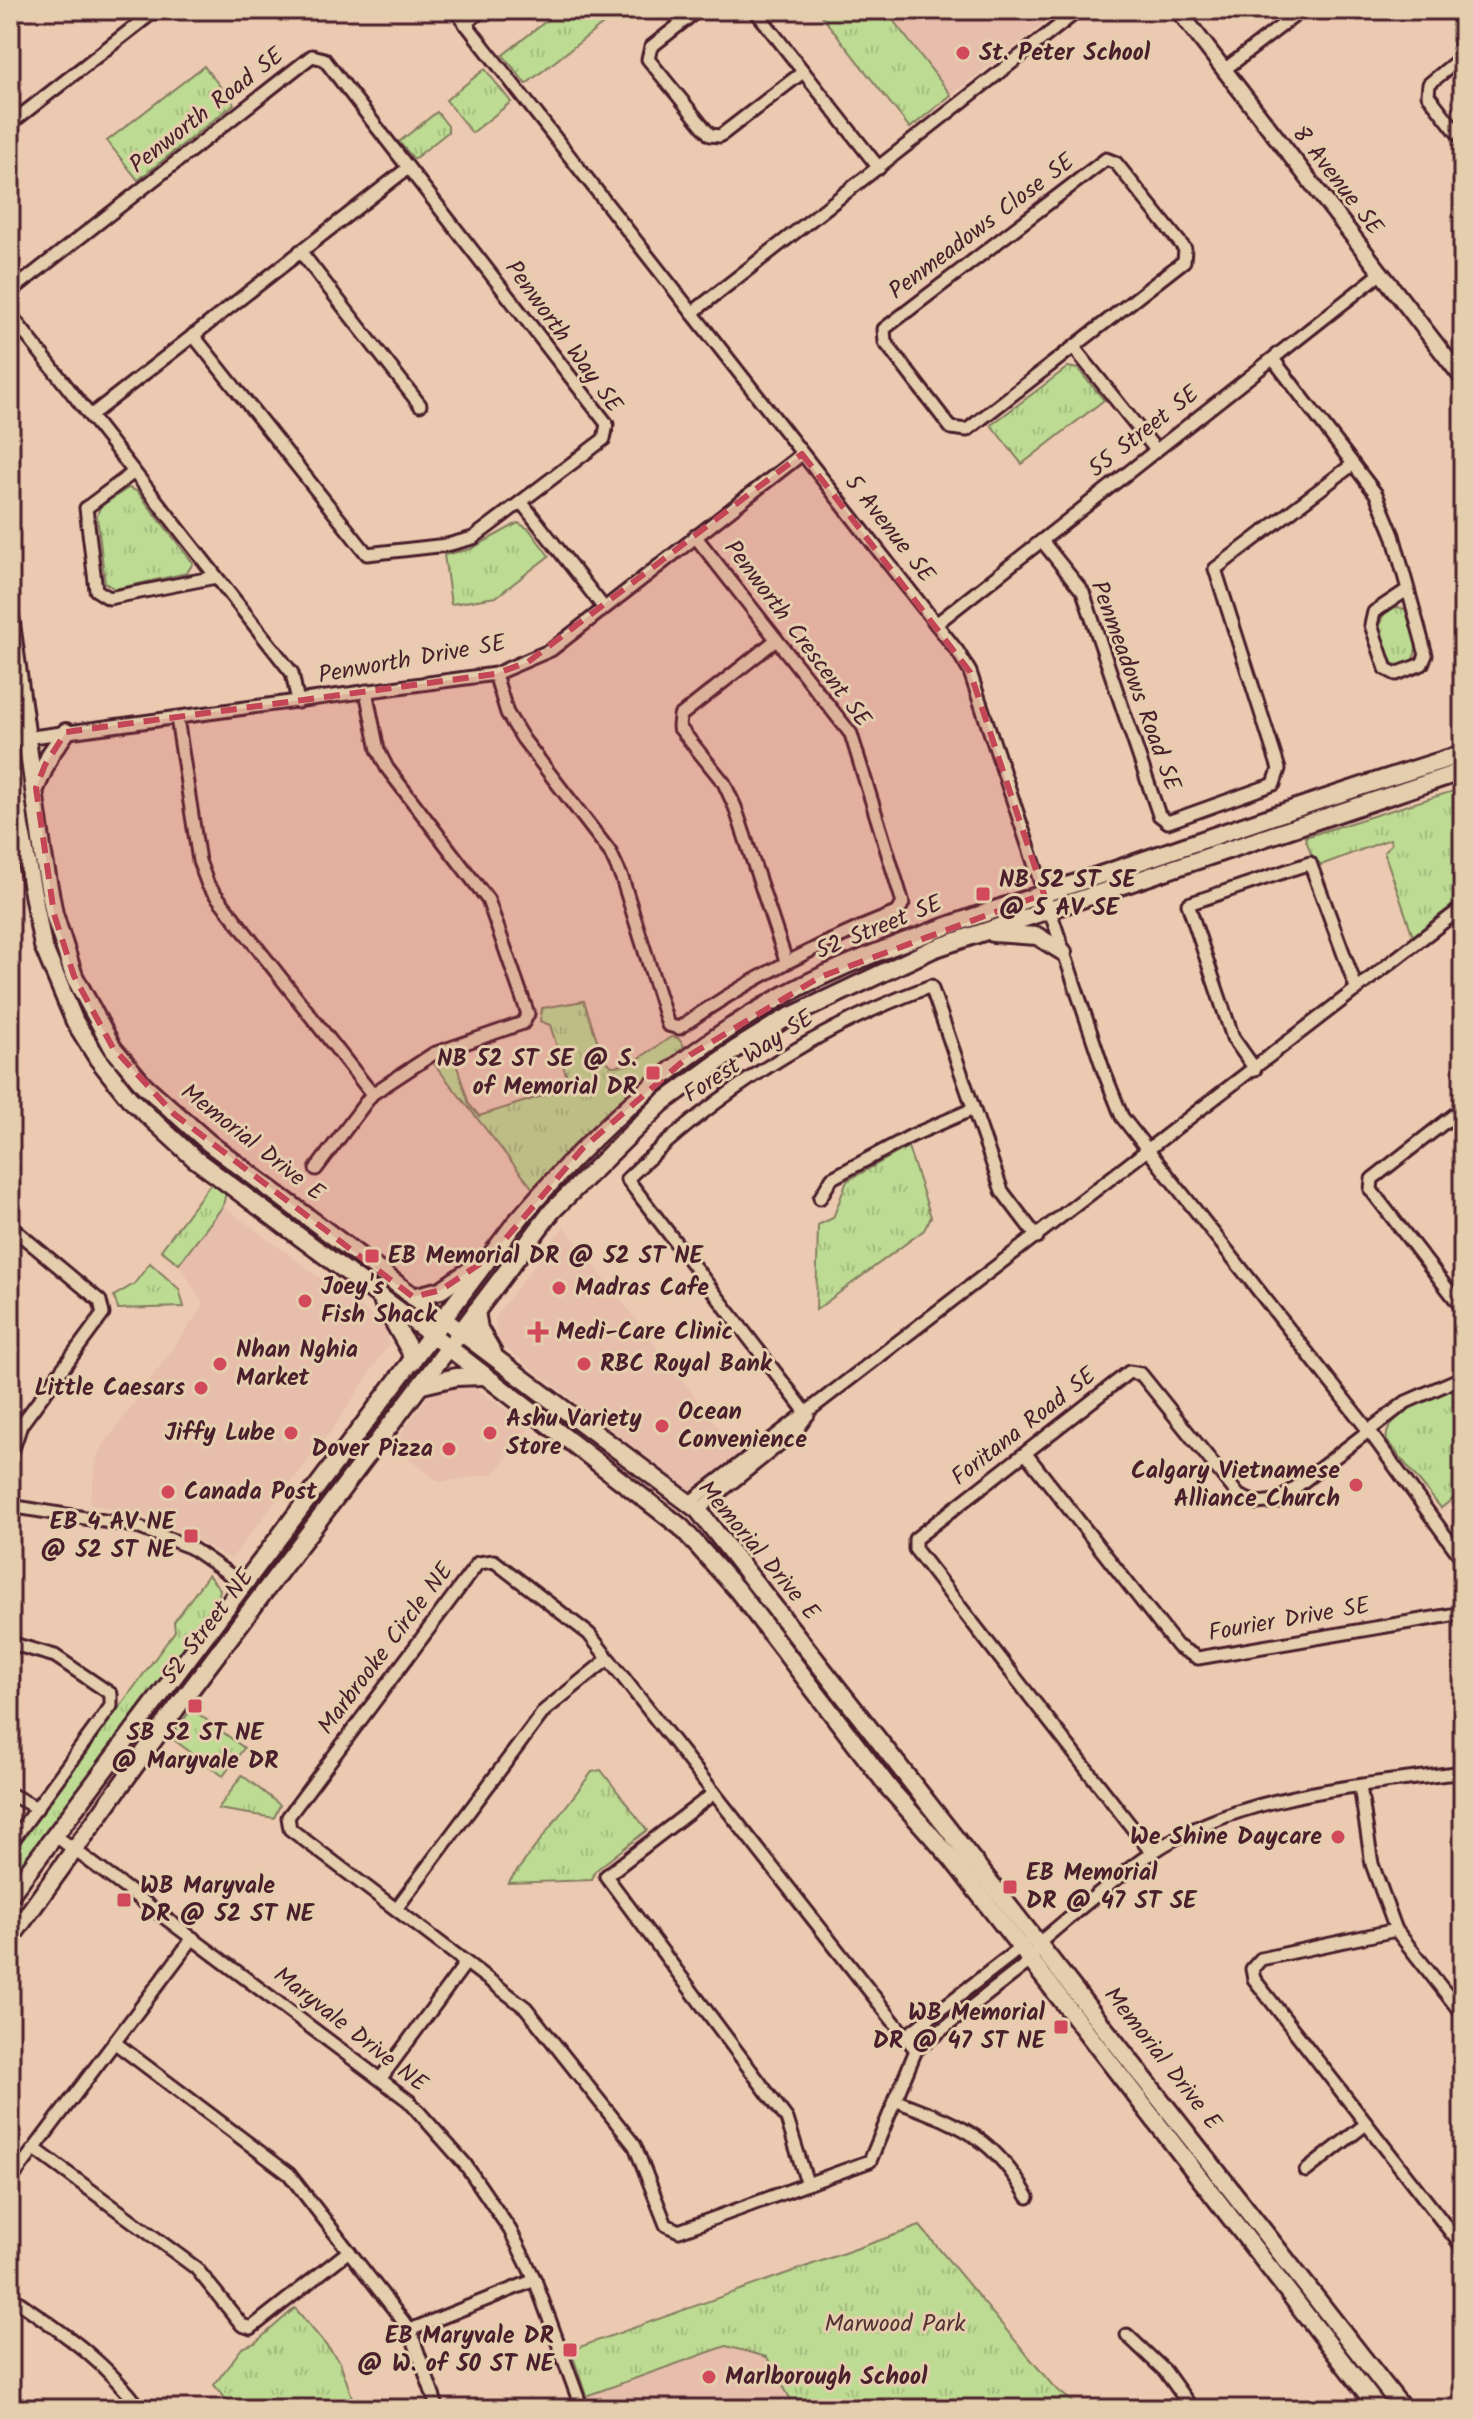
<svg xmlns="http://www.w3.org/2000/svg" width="1473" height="2419" viewBox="0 0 1473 2419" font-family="Kalam,sans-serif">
	<defs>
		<pattern id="grass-tufts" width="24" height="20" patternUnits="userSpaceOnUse" patternTransform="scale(2)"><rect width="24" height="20" fill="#bddb93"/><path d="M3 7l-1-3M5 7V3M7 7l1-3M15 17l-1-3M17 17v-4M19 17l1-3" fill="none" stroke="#a4bc7f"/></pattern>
	</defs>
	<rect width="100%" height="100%" fill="#eccab1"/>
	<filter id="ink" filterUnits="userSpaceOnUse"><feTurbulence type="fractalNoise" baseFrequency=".0125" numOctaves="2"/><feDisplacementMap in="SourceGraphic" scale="16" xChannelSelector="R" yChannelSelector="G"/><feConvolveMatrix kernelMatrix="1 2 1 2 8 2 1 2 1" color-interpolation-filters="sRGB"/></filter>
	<g filter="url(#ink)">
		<g fill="#e7bdac">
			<polygon points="885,10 1062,10 951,95"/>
			<polygon points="223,1206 384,1325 389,1344 337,1423 231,1559 196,1539 137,1513 89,1504 98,1453 204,1305 179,1264"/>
			<polygon points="564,1226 739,1454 690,1490 496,1341 495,1317"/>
			<polygon points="470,1384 530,1427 494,1474 439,1482 393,1446 430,1393 446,1385"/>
			<polygon points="726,2346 767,2357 796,2409 592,2409 586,2396"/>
		</g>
		<g fill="url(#grass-tufts)" stroke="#847d5f" stroke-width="2">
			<polygon points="560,10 621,10 526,84 503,55"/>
			<polygon points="817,10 885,10 951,95 910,128"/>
			<polygon points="204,66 234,104 138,180 107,141"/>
			<polygon points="485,69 511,102 472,133 446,100"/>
			<polygon points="437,112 448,126 448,132 414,159 399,142"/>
			<polygon points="1068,367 1078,369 1104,400 1022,464 991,425"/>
			<polygon points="128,488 137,491 193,563 187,573 115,589 105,583 97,516 100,507"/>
			<polygon points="518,523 529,529 549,556 496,597 451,604 444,555 471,549"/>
			<path d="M 1393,606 L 1405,609 C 1414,625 1424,654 1406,666 L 1393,664 C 1379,646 1372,619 1393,606 Z"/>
			<polygon points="1463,788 1463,897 1413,936 1384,852 1391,844 1390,839 1321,865 1311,854 1305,837"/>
			<polygon points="584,1001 603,1058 612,1066 629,1065 671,1037 678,1038 687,1050 604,1118 534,1190 435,1065 454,1057 469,1104 479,1116 570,1087 550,1025 540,1021 542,1008"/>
			<polygon points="908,1147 931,1217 924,1230 816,1310 818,1225 833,1218 847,1181"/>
			<polygon points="212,1182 226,1192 223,1206 179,1264 161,1250"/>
			<polygon points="150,1263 179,1289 184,1307 118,1309 114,1296 134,1284"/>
			<path d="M 1463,1384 L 1463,1491 L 1441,1508 L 1387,1441 C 1381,1414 1441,1392 1463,1384 Z"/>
			<polygon points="208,1575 220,1589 217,1608 10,1887 10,1857 175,1631 174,1622"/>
			<polygon points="192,1709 244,1748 223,1776 170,1737"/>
			<polygon points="601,1770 647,1830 595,1871 592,1880 508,1883 592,1772"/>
			<polygon points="242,1775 280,1805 274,1818 218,1809"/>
			<polygon points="920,2226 1053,2386 1081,2409 796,2409 767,2357 726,2346 586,2396 571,2350"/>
			<polygon points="295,2308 340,2362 356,2409 234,2409 214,2385 242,2348 255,2343"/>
		</g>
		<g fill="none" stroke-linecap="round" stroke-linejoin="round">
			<g stroke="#4a1f2b" stroke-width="17">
				<g id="minor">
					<polyline points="455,10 958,652 970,672 1103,1069 1122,1117 1369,1431 1463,1560"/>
					<polyline points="698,10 651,47 648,59 710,135 720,136 803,72"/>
					<polyline points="755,10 879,168"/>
					<polyline points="465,24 482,10"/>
					<polyline points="1463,56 1429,84 1428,95 1463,140"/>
					<polyline points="1224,70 1302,10"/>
					<polyline points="10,124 156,10"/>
					<polygon points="1106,159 1116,163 1185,249 1184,261 967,430 951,428 885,342 884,329"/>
					<polyline points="300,251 420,405"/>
					<polyline points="10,292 312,56 324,59 607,424 604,439 473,538 447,545 367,554 193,335"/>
					<polyline points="692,313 1079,10"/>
					<polyline points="10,314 292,673 298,702"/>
					<polyline points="1075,349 1156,450"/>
					<polyline points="1273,359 1376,494 1393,535 1426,655 1422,664 1396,674 1386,669 1371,625 1374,612 1407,590"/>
					<polyline points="90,416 408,168"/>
					<polyline points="134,472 86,508 96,590 109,598 216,577"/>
					<polyline points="522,503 604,608"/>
					<polyline points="1042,541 1083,592 1159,815 1168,822 1274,784 1279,769 1215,569 1352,465"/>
					<polyline points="936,624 1380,274"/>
					<polyline points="776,640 680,716 679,727 724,783 735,807 786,961"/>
					<path d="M 495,674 L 507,713 L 523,739 L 610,852 L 622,878 L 668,1025 L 679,1028 C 747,980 819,943 898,912 L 903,903 L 851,734 L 695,536"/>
					<polyline points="177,718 199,861 208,885 372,1094"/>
					<polyline points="10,740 495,674 551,650 802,454"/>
					<polyline points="1255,1069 1233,1038 1188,904 1310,863 1357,990"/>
					<polyline points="1463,1108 1372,1179 1371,1190 1463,1309"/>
					<polyline points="316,1169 372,1094 433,1054 523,1023 528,1014 488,900 387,768 378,750 366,691"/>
					<polyline points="820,1198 832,1178 911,1136 971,1110"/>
					<polyline points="10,1226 100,1301 103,1314 21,1425 10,1458"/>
					<path d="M 808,1415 L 627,1179 C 715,1093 816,1028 931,986 L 1002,1191 L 1037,1237"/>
					<polyline points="1026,1454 1177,1646 1198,1658 1463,1613"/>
					<polyline points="690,1502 1463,907"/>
					<polyline points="10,1506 135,1526 190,1547 242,1583"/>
					<polyline points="698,1510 796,1431 805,1419"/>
					<polygon points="494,1561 589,1634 916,2050 870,2161 679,2231 666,2225 635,2146 526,2008 290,1829 288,1817 478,1563"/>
					<polyline points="10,1643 55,1656 111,1694 111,1706 10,1844"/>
					<polyline points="1360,1786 1372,1864 1396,1930 1463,2015"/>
					<polyline points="714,1793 606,1876 787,2119 807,2183"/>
					<polyline points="10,1794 37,1808"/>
					<polyline points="56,1836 409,2101 465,2164 510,2230 535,2280 582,2409"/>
					<polyline points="1152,1853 915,1549 915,1539 1129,1372 1141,1374 1239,1496 1256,1503 1278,1501 1406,1402 1463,1377"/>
					<polyline points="396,1909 544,1711 608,1659"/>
					<polyline points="1396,1930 1261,1959 1252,1969 1254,1979 1463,2248"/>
					<polyline points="906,2036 1024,1945"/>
					<polyline points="114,2042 289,2174 410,2330 438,2409"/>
					<path d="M 916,2050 L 1030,1961 L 1040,1942 C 1076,1912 1112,1880 1150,1854 C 1239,1793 1360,1786 1463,1772"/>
					<polyline points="381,2078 465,1964"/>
					<path d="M 897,2101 C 961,2126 991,2134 1028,2197"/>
					<polyline points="35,2149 196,2268 242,2325 251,2328 349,2251"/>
					<polyline points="1306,2171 1366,2124"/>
					<polyline points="10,2181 193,1938"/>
					<path d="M 10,2296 C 63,2333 101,2357 141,2409"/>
					<polyline points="410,2330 535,2280"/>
					<polyline points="1127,2335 1165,2371 1188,2403"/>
				</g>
			</g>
			<g stroke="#4a1f2b" stroke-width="20">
				<polyline id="tertiary" points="1178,10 1463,379"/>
			</g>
			<g stroke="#4a1f2b" stroke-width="22">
				<g id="secondary">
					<polyline points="10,616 43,855 54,914 74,976 113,1048 144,1085 209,1143 698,1510 1403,2409"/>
					<polyline points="10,752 20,826 43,946 75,1022 98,1059 129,1098 195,1159 448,1347 681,1527 738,1591 890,1789 952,1859 1379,2409"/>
					<polyline points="36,787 51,753 66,732"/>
					<polyline points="993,933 1037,936 1063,952"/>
					<polyline points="413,1297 441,1290 482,1262"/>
					<polyline points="383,1303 410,1351 412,1362"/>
					<polyline points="476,1311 479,1329 493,1353"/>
					<polyline points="422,1385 456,1377 482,1376"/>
					<path d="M 10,1895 L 513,1226 C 599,1124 700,1033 822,976 C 915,933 1015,904 1112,871 C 1229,831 1345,790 1463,754"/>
					<polyline points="10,1939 178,1706 552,1211 662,1103 736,1049 783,1020 933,949 1463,771"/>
				</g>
			</g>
			<use href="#minor" stroke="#e4cead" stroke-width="11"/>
			<use href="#tertiary" stroke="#e4cead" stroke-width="14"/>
			<use href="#secondary" stroke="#e4cead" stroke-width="16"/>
		</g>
	</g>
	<path fill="#c44556" fill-opacity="0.2" stroke="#c44556" stroke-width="6" stroke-dasharray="16 10" stroke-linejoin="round" d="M 802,454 L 970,672 L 1044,894 L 820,977 L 690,1055 L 583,1148 L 490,1257 L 441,1290 L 413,1297 L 174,1114 L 113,1048 L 74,976 L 54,914 L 36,788 L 45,765 L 66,732 L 495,674 L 528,662 Z"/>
	<g fill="#d1495b" stroke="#e4cead" stroke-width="3">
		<circle cx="963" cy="53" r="8"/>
		<rect x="975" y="886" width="16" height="16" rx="4"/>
		<rect x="645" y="1065" width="16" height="16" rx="4"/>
		<rect x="364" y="1248" width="16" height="16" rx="4"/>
		<circle cx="559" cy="1288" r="8"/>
		<circle cx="305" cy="1301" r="8"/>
		<path d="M534 1320h8v8h8v8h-8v8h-8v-8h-8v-8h8z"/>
		<circle cx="220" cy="1364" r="8"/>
		<circle cx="584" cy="1364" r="8"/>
		<circle cx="201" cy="1388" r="8"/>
		<circle cx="662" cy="1426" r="8"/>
		<circle cx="291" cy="1433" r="8"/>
		<circle cx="490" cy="1433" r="8"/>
		<circle cx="449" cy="1449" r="8"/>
		<circle cx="1356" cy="1485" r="8"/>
		<circle cx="168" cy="1492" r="8"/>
		<rect x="183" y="1528" width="16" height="16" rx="4"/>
		<rect x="187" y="1698" width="16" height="16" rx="4"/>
		<circle cx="1338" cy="1837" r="8"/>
		<rect x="1002" y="1879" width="16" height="16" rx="4"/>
		<rect x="116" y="1892" width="16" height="16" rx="4"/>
		<rect x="1053" y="2019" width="16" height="16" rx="4"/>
		<rect x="562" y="2342" width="16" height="16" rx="4"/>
		<circle cx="709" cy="2377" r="8"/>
	</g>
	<g text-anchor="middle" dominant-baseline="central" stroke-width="6" stroke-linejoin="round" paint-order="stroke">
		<g font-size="24" font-weight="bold" fill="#4a1f2b" stroke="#e4cead" text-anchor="start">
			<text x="979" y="53">St. Peter School</text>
			<text x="999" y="880">NB 52 ST SE<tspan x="999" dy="28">@ 5 AV SE</tspan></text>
			<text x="637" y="1059" text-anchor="end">NB 52 ST SE @ S.<tspan x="637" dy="28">of Memorial DR</tspan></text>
			<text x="388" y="1256">EB Memorial DR @ 52 ST NE</text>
			<text x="321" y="1287">Joey's<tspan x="321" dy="28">Fish Shack</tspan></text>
			<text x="575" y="1288">Madras Cafe</text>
			<text x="556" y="1332">Medi-Care Clinic</text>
			<text x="236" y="1350">Nhan Nghia<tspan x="236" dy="28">Market</tspan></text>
			<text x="600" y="1364">RBC Royal Bank</text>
			<text x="185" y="1388" text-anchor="end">Little Caesars</text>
			<text x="678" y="1412">Ocean<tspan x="678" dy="28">Convenience</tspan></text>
			<text x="506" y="1419">Ashu Variety<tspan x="506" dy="28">Store</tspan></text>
			<text x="275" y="1433" text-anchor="end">Jiffy Lube</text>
			<text x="433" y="1449" text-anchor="end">Dover Pizza</text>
			<text x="1340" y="1471" text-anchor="end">Calgary Vietnamese<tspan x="1340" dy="28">Alliance Church</tspan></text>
			<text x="184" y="1492">Canada Post</text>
			<text x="175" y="1522" text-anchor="end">EB 4 AV NE<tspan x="175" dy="28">@ 52 ST NE</tspan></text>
			<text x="195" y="1733" text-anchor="middle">SB 52 ST NE<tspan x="195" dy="28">@ Maryvale DR</tspan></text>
			<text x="1322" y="1837" text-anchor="end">We Shine Daycare</text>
			<text x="1026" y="1873">EB Memorial<tspan x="1026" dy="28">DR @ 47 ST SE</tspan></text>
			<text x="140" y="1886">WB Maryvale<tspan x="140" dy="28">DR @ 52 ST NE</tspan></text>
			<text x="1045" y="2013" text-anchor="end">WB Memorial<tspan x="1045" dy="28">DR @ 47 ST NE</tspan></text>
			<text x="554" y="2336" text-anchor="end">EB Maryvale DR<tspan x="554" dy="28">@ W. of 50 ST NE</tspan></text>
			<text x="725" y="2377">Marlborough School</text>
		</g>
		<g font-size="24" fill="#4a1f2b" stroke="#e4cead">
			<text transform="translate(207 111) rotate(-38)">Penworth Road SE</text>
			<text transform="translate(1337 181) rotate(52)">8 Avenue SE</text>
			<text transform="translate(982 227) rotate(-37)">Penmeadows Close SE</text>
			<text transform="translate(563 337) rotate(54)">Penworth Way SE</text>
			<text transform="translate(1144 432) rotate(-38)">55 Street SE</text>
			<text transform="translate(889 529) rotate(52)">5 Avenue SE</text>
			<text transform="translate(797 634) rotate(53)">Penworth Crescent SE</text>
			<text transform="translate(412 660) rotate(-10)">Penworth Drive SE</text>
			<text transform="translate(1135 686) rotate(70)">Penmeadows Road SE</text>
			<text transform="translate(879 928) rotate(-22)">52 Street SE</text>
			<text transform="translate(749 1057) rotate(-33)">Forest Way SE</text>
			<text transform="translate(252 1143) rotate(38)">Memorial Drive E</text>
			<text transform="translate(1024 1427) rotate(-38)">Foritana Road SE</text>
			<text transform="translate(758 1551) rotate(50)">Memorial Drive E</text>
			<text transform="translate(1289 1620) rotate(-10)">Fourier Drive SE</text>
			<text transform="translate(208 1627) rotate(-53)">52 Street NE</text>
			<text transform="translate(386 1649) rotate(-53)">Marbrooke Circle NE</text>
			<text transform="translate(350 2030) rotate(38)">Maryvale Drive NE</text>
			<text transform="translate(1162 2059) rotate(52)">Memorial Drive E</text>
		</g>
		<g font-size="24" fill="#563235" stroke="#e4cead">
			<text x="895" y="2324">Marwood Park</text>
		</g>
	</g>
	<rect width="1473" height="2419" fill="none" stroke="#e4cead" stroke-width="40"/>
	<rect x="20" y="20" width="1433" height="2379" fill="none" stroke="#4a1f2b" stroke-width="3" filter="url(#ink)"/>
</svg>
